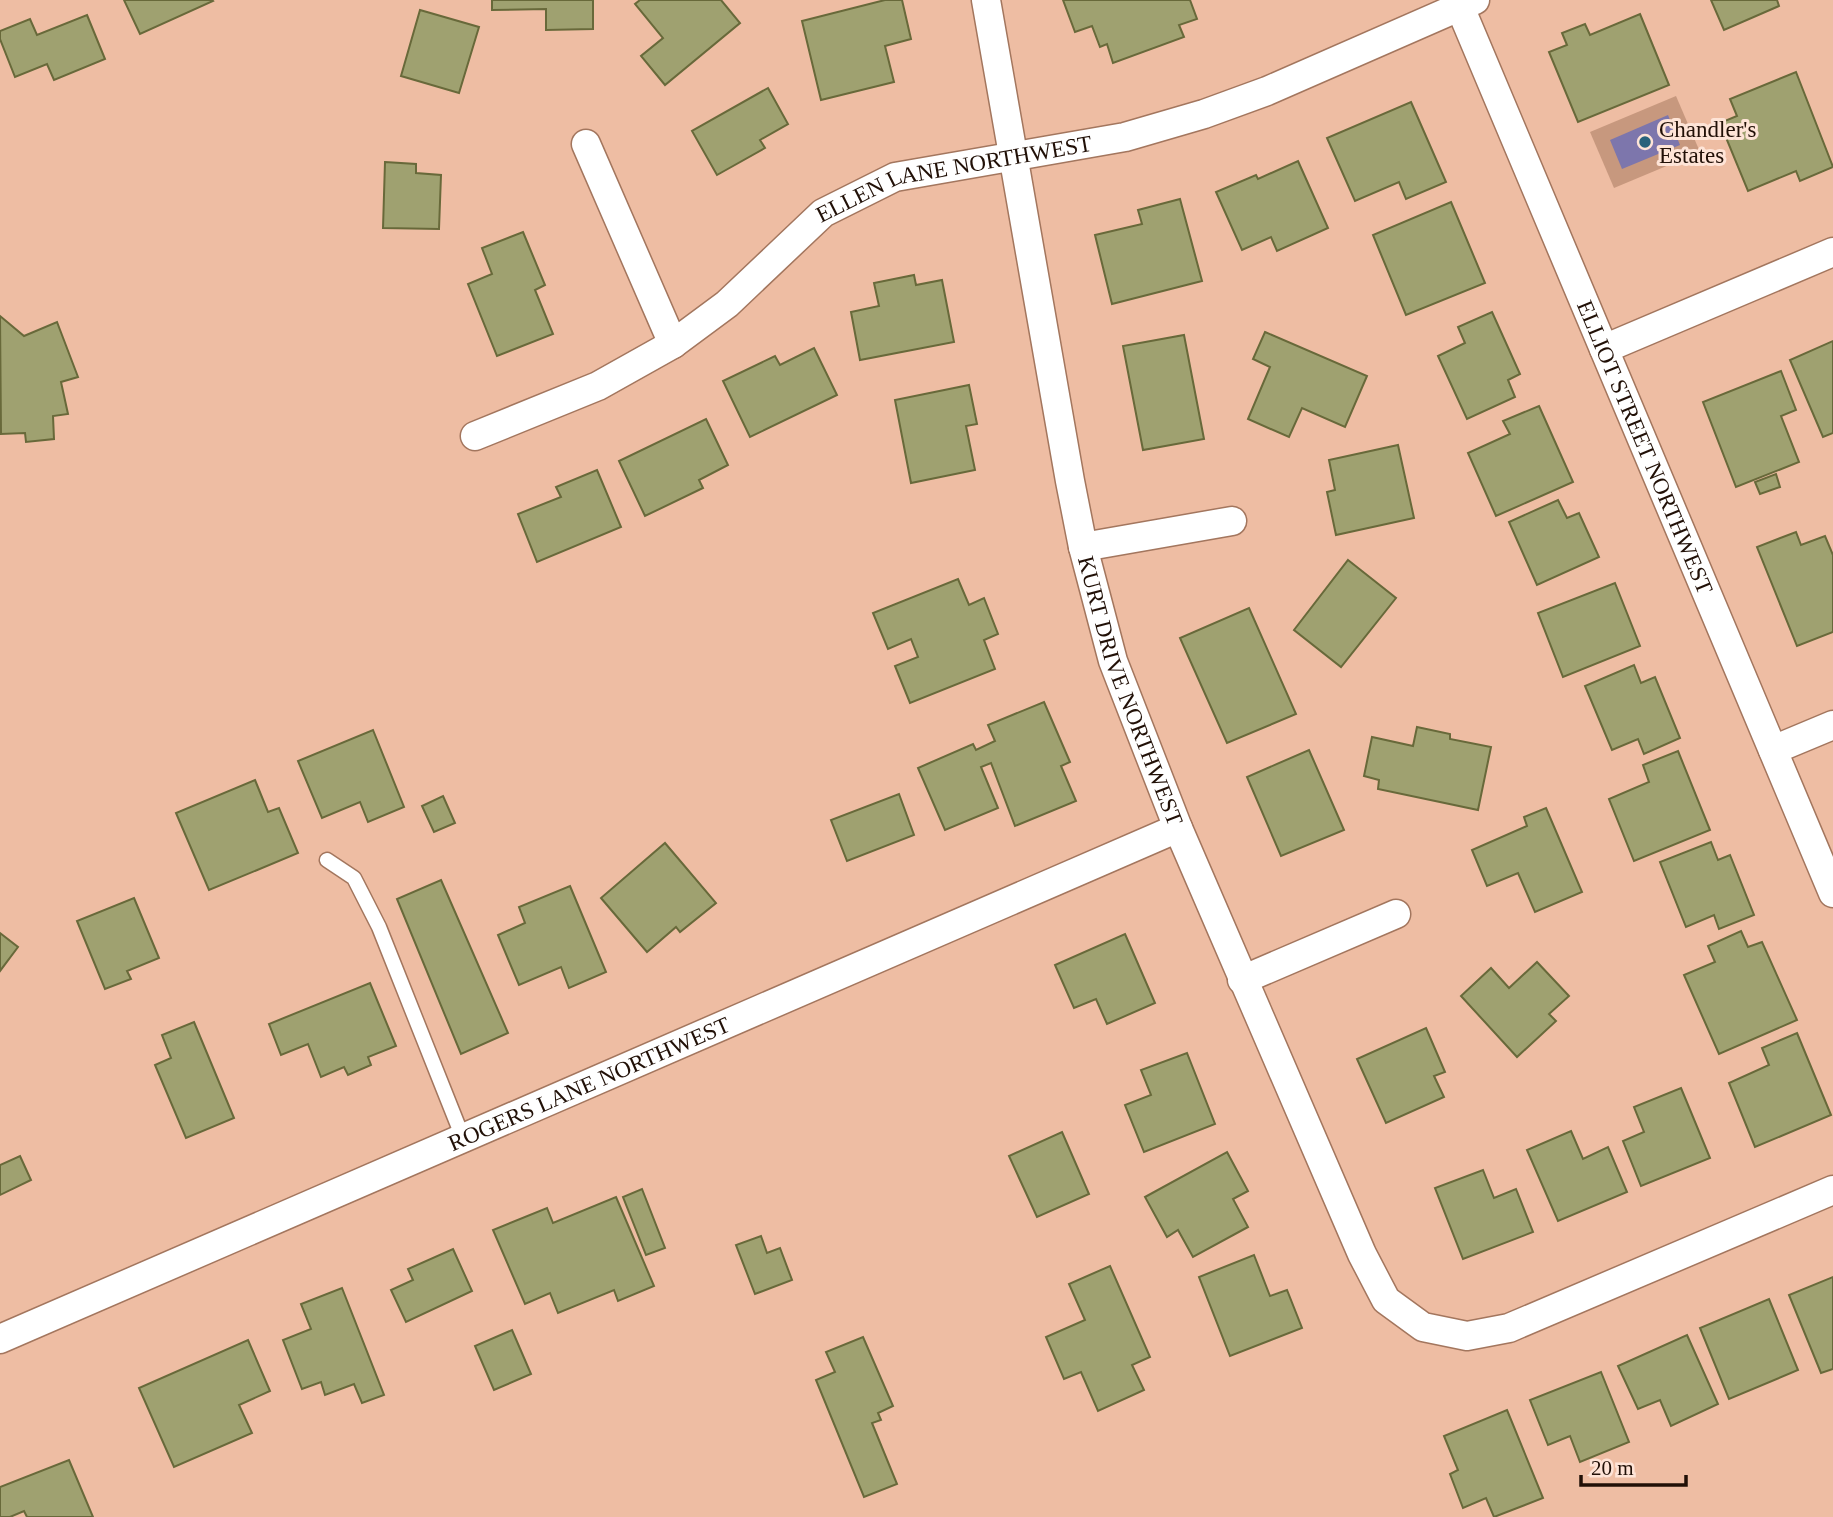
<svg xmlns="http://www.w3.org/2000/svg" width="1833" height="1517" viewBox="0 0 1833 1517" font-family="Georgia,serif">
	<rect width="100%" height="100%" fill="#eebda3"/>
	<polygon fill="#c7987e" points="1676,96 1700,152 1614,188 1590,132"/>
	<polygon fill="#7d76ac" points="1668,115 1680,145 1622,169 1610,140"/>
	<g fill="#9fa170" stroke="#68693a" stroke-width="2">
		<polygon points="124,0 212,0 213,1 140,34"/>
		<polygon points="492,0 593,0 593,29 546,30 546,9 492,10"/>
		<polygon points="640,0 721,0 740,23 665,85 641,56 663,38 635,4"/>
		<polygon points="885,0 902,0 911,39 885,46 894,82 821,100 802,21"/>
		<polygon points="1063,0 1190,0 1197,19 1179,25 1184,37 1113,63 1107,44 1100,47 1092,26 1075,32"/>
		<polygon points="1711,0 1777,0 1779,6 1724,30"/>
		<polygon points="420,10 479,27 459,93 401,76"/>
		<polygon points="1640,14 1669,85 1578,122 1549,52 1567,45 1562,33 1585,24 1590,35"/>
		<polygon points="87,15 105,59 54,80 47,64 15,77 0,39 0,31 30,19 37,35"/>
		<polygon points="1796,72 1833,167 1800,181 1796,171 1748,191 1720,123 1737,116 1730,99"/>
		<polygon points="768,88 788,124 760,140 765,148 717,175 692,131"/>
		<polygon points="1411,102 1446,182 1406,199 1399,182 1355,201 1327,138"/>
		<polygon points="1298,161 1328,228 1277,251 1271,237 1242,250 1216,192 1256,175 1258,179"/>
		<polygon points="385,162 416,164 416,173 441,175 439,229 383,228"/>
		<polygon points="1180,199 1202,281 1112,304 1095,235 1142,224 1138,210"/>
		<polygon points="1451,202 1485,283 1406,315 1373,235"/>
		<polygon points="523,232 545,285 535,290 553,334 497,356 468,284 492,274 482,248"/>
		<polygon points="914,275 916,285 942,280 954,342 860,360 851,312 879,306 874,283"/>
		<polygon points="1492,312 1520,374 1508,380 1515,397 1467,419 1438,356 1465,343 1458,327"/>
		<polygon points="0,316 24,336 57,322 78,377 61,382 68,414 53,416 54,439 26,442 25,433 1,434"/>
		<polygon points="1265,332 1367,376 1345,427 1302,408 1289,437 1248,419 1270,367 1253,359"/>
		<polygon points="1184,335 1204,439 1143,450 1123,346"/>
		<polygon points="1833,341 1833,433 1823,437 1790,360"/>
		<polygon points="814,348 837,395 750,437 723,381 775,356 780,365"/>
		<polygon points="1781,371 1796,410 1781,416 1799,462 1736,487 1703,402"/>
		<polygon points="969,385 977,424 966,426 975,470 911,483 895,400"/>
		<polygon points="1539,406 1573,482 1496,516 1468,453 1510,434 1503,421"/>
		<polygon points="706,419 728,465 699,480 703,488 645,516 619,461"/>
		<polygon points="1398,445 1414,518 1336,535 1327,492 1335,490 1329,460"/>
		<polygon points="597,470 621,527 537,562 518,514 561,497 556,487"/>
		<polygon points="1776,474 1780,487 1760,494 1755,482"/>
		<polygon points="1558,500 1567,518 1579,513 1599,557 1537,585 1509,522"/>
		<polygon points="1796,532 1801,545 1825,536 1833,555 1833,632 1797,646 1757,547"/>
		<polygon points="1348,560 1396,598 1341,667 1294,630"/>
		<polygon points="958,579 969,605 984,598 998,634 984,640 995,669 910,703 895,666 918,657 911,639 888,649 873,613"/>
		<polygon points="1615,583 1640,646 1563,677 1538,613"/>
		<polygon points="1249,608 1296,714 1227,743 1180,638"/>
		<polygon points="1634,665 1641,683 1655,677 1680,738 1644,754 1638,739 1612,750 1585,686"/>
		<polygon points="1044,702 1070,762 1061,766 1076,801 1015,826 991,763 981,767 998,808 945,830 918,768 973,744 976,750 995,741 988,725"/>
		<polygon points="1417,727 1450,734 1450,739 1491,747 1478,810 1378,789 1379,780 1364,776 1372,737 1413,746"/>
		<polygon points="373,730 404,807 368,822 360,802 322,818 298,761"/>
		<polygon points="1309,750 1344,830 1281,856 1247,777"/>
		<polygon points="1678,751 1710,830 1634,861 1609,799 1649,782 1643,765"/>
		<polygon points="255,780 268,812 279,808 298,853 209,890 176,813"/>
		<polygon points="899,794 914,835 847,861 831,820"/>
		<polygon points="443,796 455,823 434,832 422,806"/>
		<polygon points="1546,808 1582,892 1535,912 1518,873 1487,886 1472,850 1527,826 1524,817"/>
		<polygon points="1711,842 1718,860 1730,855 1754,915 1719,929 1714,915 1686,927 1660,862"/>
		<polygon points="665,843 716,903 680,932 676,927 647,952 601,898"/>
		<polygon points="441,880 508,1033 461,1054 397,899"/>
		<polygon points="570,886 606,972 569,988 561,967 519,985 498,935 525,923 519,907"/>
		<polygon points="134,898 159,958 127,971 131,979 105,989 77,921"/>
		<polygon points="1741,931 1748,947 1762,942 1797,1020 1719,1054 1684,975 1715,962 1708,946"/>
		<polygon points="0,933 18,947 0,971"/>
		<polygon points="1125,934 1155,1003 1107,1024 1096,999 1074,1008 1055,965"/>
		<polygon points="1537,962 1569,996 1549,1014 1556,1021 1517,1057 1461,996 1491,968 1509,988"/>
		<polygon points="370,983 396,1046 368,1057 371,1065 348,1075 344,1067 321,1077 308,1044 281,1055 269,1024"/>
		<polygon points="194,1022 234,1118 186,1138 155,1065 171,1058 162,1035"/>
		<polygon points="1426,1028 1445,1072 1434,1076 1444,1097 1386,1123 1357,1059"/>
		<polygon points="1797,1033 1831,1115 1755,1147 1729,1083 1769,1065 1762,1048"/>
		<polygon points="1187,1053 1215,1124 1144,1152 1125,1105 1151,1095 1141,1070"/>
		<polygon points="1681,1088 1710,1158 1641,1186 1623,1141 1644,1132 1634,1107"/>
		<polygon points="1571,1131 1583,1159 1608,1147 1627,1192 1558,1221 1527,1150"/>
		<polygon points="1062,1132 1089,1194 1037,1217 1009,1156"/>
		<polygon points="1227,1152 1248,1191 1233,1199 1248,1227 1193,1257 1178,1230 1167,1237 1145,1197"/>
		<polygon points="20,1156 31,1180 0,1195 0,1165"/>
		<polygon points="1483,1170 1494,1198 1516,1189 1533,1232 1463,1259 1435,1188"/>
		<polygon points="642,1189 665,1248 646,1255 623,1197"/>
		<polygon points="616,1197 654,1286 618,1301 614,1290 558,1313 550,1293 525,1304 493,1230 547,1208 553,1223"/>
		<polygon points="761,1236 767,1253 780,1248 792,1280 755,1294 736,1245"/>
		<polygon points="453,1249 472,1291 406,1322 391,1290 413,1280 408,1269"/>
		<polygon points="1254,1255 1270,1296 1287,1290 1302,1328 1230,1356 1199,1277"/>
		<polygon points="1110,1266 1150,1357 1132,1365 1144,1390 1098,1411 1081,1372 1064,1379 1046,1337 1085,1320 1069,1284"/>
		<polygon points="1833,1277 1833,1369 1821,1373 1789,1295"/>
		<polygon points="342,1288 384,1395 362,1403 354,1384 325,1395 321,1382 302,1389 283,1340 311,1329 301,1304"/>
		<polygon points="1769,1299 1798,1370 1729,1399 1700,1328"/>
		<polygon points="512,1330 531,1374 494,1390 475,1346"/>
		<polygon points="1687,1335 1718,1404 1671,1426 1660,1400 1638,1409 1618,1366"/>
		<polygon points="863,1337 893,1406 878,1413 881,1420 872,1423 897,1484 864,1497 816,1380 835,1372 826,1352"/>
		<polygon points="248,1340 270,1391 239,1405 252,1433 174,1467 139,1388"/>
		<polygon points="1601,1372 1629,1442 1580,1462 1570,1436 1548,1445 1530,1400"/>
		<polygon points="1507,1410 1543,1498 1494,1517 1486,1498 1463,1508 1450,1474 1458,1470 1444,1436"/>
		<polygon points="69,1460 93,1517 27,1517 24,1511 10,1517 0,1517 0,1487"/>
	</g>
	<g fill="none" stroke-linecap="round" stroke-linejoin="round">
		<g stroke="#a3765e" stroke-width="17">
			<polyline id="lane" points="327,860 354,878 379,927 463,1138"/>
		</g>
		<g stroke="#a3765e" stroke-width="31">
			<g id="street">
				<path id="s1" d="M 986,0 L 1070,481 L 1083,547 L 1113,661 L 1178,828 L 1362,1254 L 1386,1300 L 1423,1327 L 1467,1336 L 1509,1328 L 1833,1190"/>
				<path id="s2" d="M 1457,0 L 1833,893"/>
				<polyline points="586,144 673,344"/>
				<polyline points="1604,349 1833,252"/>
				<path id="s3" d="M 475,436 L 598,386 L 673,344 L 727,304 L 823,213 L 895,177 L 1125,137 L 1204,114 L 1267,91 L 1475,0"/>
				<polyline points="1083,547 1232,521"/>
				<polyline points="1773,750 1833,725"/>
				<polyline points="1242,980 1396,914"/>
				<path id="s4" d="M 0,1339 L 1178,828"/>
			</g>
		</g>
		<use href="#lane" stroke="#fff" stroke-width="14"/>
		<use href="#street" stroke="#fff" stroke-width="28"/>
	</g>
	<circle fill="#28627b" stroke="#fee4d7" stroke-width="2.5" cx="1645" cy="142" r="7"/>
	<g text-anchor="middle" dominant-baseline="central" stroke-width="6" stroke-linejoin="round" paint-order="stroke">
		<g font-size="23" fill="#211007" stroke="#fee4d7" text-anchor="start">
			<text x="1659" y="129">Chandler's<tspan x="1659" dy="26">Estates</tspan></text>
		</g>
		<g font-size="23" fill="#211007" stroke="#fee4d7">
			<text stroke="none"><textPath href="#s3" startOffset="555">ELLEN LANE NORTHWEST</textPath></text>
			<text stroke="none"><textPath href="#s2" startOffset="485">ELLIOT STREET NORTHWEST</textPath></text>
			<text stroke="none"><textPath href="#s1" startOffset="707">KURT DRIVE NORTHWEST</textPath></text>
			<text stroke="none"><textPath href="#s4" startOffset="642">ROGERS LANE NORTHWEST</textPath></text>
		</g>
	</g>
	<path d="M1581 1475v10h105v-10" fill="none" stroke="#211007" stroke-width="3.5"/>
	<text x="1591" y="1475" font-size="21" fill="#211007" stroke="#fee4d7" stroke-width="5" paint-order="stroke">20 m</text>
</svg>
